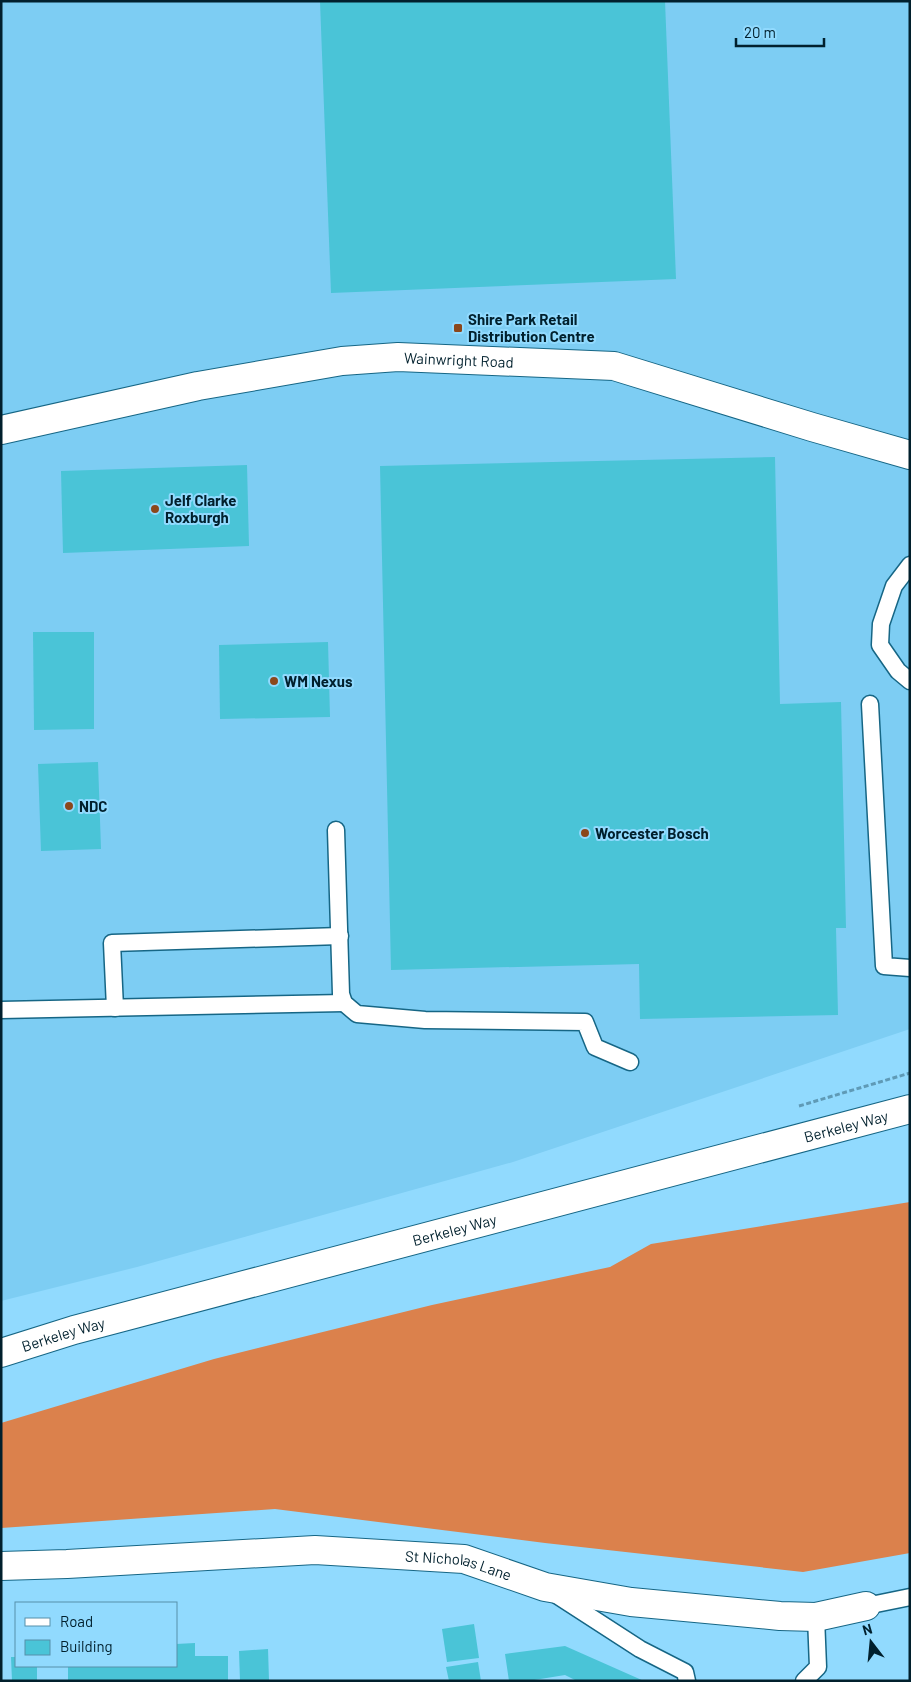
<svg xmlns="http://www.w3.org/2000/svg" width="911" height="1682" viewBox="0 0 911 1682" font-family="Barlow,sans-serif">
	<rect width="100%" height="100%" fill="#91dafe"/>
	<polygon fill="#7dcdf3" points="1,1 910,1 910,1029 513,1162 137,1267 1,1301"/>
	<polygon fill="#db814c" points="910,1202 910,1553 803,1572 545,1543 275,1509 1,1528 1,1423 214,1359 432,1305 610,1267 651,1244"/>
	<g fill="#4ac4d7">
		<polygon points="320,1 665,1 676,279 331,293"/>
		<polygon points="775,457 780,704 841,702 846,928 836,928 838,1015 640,1019 639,964 391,970 380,466"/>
		<polygon points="247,465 249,546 63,553 61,471"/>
		<polygon points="33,632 94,632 94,729 34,730"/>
		<polygon points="328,642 330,717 220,719 219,645"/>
		<polygon points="98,762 101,849 41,851 38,764"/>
		<polygon points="474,1624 479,1658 447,1662 442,1629"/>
		<polygon points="195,1643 195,1656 228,1656 228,1681 68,1681 68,1666 176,1666 176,1644"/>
		<polygon points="565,1646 644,1681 577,1681 565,1675 528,1681 509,1681 505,1654"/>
		<polygon points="268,1649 269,1681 240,1681 239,1651"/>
		<polygon points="11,1657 16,1657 16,1666 37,1666 37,1681 12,1681"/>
		<polygon points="478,1662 481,1681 449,1681 446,1667"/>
	</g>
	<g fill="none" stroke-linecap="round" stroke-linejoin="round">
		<g stroke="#166685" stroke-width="19">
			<g id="lane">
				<polyline points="910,565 894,586 881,624 880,645 898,671 910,681"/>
				<polyline points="870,704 884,966 910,968"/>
				<polyline points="336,830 341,994 344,1003 357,1014 425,1020 585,1022 595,1047 630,1062"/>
				<polyline points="115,1008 112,943 340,936"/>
				<polyline points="1,1010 344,1003"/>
				<polyline points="555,1594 640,1649 685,1672 687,1681"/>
				<polyline points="866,1606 910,1597"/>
				<polyline points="804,1681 818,1667 816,1617"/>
			</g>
		</g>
		<g stroke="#166685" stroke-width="30">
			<g id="street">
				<path id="s1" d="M 1,430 L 198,386 L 342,361 L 398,357 L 614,366 L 812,427 L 910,455"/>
				<path id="s2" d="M 1,1566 L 67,1564 L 315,1550 L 464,1559 L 545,1587 L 631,1602 L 780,1616 L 816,1617 L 866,1606"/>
			</g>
		</g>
		<g stroke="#166685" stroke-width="30">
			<g id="secondary">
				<path id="s3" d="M 1,1353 L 74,1330 L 910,1109"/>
			</g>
		</g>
		<polyline stroke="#5f9ab6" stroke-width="3" stroke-dasharray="5 2.5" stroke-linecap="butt" points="799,1106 910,1073"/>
		<use href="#lane" stroke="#fff" stroke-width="16"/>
		<use href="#street" stroke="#fff" stroke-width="28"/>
		<use href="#secondary" stroke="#fff" stroke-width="28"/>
	</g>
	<g fill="#8b471b" stroke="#91dafe" stroke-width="2">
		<rect x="453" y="323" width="10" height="10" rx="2.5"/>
		<circle cx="155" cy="509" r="5"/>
		<circle cx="274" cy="681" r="5"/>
		<circle cx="69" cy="806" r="5"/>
		<circle cx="585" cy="833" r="5"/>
	</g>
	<g text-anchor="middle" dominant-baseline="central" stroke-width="4" stroke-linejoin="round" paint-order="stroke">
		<g font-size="15" font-weight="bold" fill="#01202d" stroke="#91dafe" text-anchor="start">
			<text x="468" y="319">Shire Park Retail<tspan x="468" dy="17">Distribution Centre</tspan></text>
			<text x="165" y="500">Jelf Clarke<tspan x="165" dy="17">Roxburgh</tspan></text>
			<text x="284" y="681">WM Nexus</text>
			<text x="79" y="806">NDC</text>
			<text x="595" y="833">Worcester Bosch</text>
		</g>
		<g font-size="15" fill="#01202d" stroke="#91dafe">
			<text stroke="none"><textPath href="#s1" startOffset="465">Wainwright Road</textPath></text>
			<text stroke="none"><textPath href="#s3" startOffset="875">Berkeley Way</textPath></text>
			<text stroke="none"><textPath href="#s3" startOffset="470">Berkeley Way</textPath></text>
			<text stroke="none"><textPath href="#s3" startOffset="65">Berkeley Way</textPath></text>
			<text stroke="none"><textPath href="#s2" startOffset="459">St Nicholas Lane</textPath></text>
		</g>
	</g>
	<rect width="911" height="1682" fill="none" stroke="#01202d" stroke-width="5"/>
	<rect x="15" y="1602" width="162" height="65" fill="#91dafe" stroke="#5790aa"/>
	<rect x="25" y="1618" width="25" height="8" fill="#ffffff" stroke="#5790aa"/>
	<text x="60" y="1627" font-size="15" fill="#01202d">Road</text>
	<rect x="25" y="1640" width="25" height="15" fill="#4ac4d7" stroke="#5790aa"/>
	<text x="60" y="1652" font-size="15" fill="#01202d">Building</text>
	<g transform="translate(871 1642) rotate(344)" stroke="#91dafe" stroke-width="4" paint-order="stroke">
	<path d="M0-4L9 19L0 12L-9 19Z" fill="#01202d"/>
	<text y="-8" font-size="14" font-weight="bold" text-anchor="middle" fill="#01202d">N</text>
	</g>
	<path d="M736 38v8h88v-8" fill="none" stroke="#01202d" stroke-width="2.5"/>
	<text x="744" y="38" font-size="15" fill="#01202d" stroke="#91dafe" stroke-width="4" paint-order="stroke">20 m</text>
</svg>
